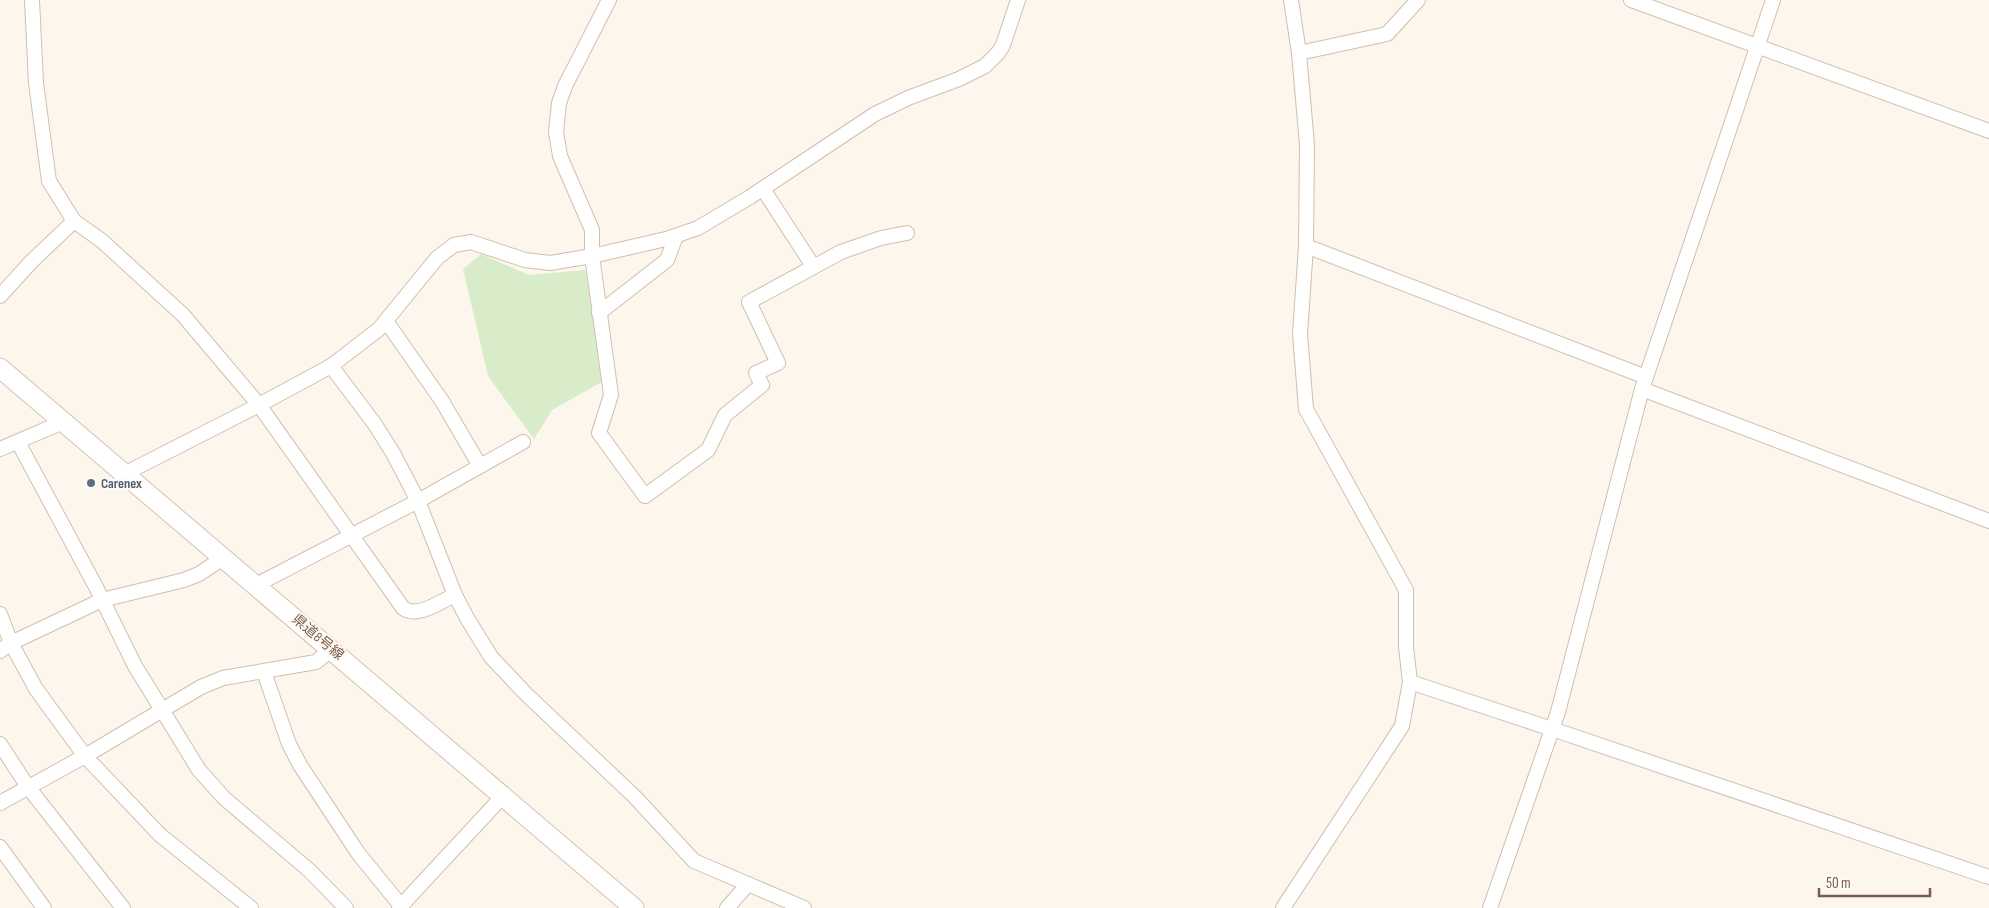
<svg xmlns="http://www.w3.org/2000/svg" width="1989" height="908" viewBox="0 0 1989 908" font-family="'Sofia Sans Condensed','Noto Sans JP',sans-serif">
	<rect width="100%" height="100%" fill="#fdf6ec"/>
	<polygon fill="#d8ecc9" points="481,254 529,275 585,270 607,379 552,410 534,439 488,376 463,269"/>
	<g fill="none" stroke-linecap="round" stroke-linejoin="round">
		<g stroke="#d1beb0" stroke-width="16">
			<g id="minor">
				<path d="M 32,0 L 36,83 L 49,181 L 74,221 L 102,241 L 183,315 L 259,405 L 403,608 C 417,619 441,601 455,595"/>
				<polyline points="609,0 565,86 559,103 556,132 560,156 592,230 592,256 611,395 599,433 645,496 708,450 725,415 762,385 756,373 778,363 749,302 841,252 881,238 907,233"/>
				<polyline points="1631,0 1989,131"/>
				<polyline points="1299,53 1387,34 1418,0"/>
				<polyline points="763,189 813,266"/>
				<polyline points="1306,246 1646,377"/>
				<polyline points="0,296 31,262 74,221"/>
				<polyline points="599,313 667,260 676,236"/>
				<polyline points="386,321 442,401 480,466"/>
				<polyline points="331,366 374,423 393,453 418,501 455,595 467,618 491,657 526,694 635,797 694,861 804,908"/>
				<polyline points="1642,389 1989,521"/>
				<polyline points="18,442 96,587 135,666 199,770 224,798 310,871 346,908"/>
				<polyline points="0,449 63,422"/>
				<polyline points="124,474 259,405 331,366 379,329 437,258 454,245 471,242 525,260 550,263 592,256 666,239 698,228 750,197 875,114 908,98 959,79 985,66 998,53 1003,45 1018,0"/>
				<polyline points="256,585 418,501 523,442"/>
				<polyline points="0,614 11,643 36,689 85,756 160,835 251,908"/>
				<polyline points="0,651 11,643 102,600 184,580 199,574 223,558"/>
				<polyline points="264,672 289,744 300,765 358,853 401,906"/>
				<polyline points="1410,682 1552,729 1989,877"/>
				<polyline points="0,744 28,787 123,908"/>
				<polyline points="0,803 85,756 201,687 223,678 316,662 332,649"/>
				<polyline points="0,847 44,908"/>
				<polyline points="399,908 503,796"/>
				<polyline points="727,908 748,884"/>
				<polyline points="1283,908 1402,726 1410,682 1406,647 1406,590 1306,409 1300,334 1306,246 1307,145 1299,53 1291,0"/>
				<polyline points="1490,908 1558,712 1642,389 1773,0"/>
			</g>
		</g>
		<g stroke="#d6c0b0" stroke-width="21">
			<polyline id="secondary" points="0,368 634,908"/>
		</g>
		<use href="#minor" stroke="#fff" stroke-width="14"/>
		<use href="#secondary" stroke="#fff" stroke-width="19"/>
	</g>
	<circle fill="#5c6f8a" stroke="#fffaf3" stroke-width="2" cx="91" cy="483" r="5"/>
	<g text-anchor="middle" dominant-baseline="central" stroke-width="4.5" stroke-linejoin="round" paint-order="stroke">
		<g font-size="14" font-weight="bold" fill="#4e5e75" stroke="#fffaf3" text-anchor="start">
			<text x="101" y="483">Carenex</text>
		</g>
		<g font-size="14" fill="#7a5c4d" stroke="#fffaf3">
			<text transform="translate(318 637) rotate(40)">県道8号線</text>
		</g>
	</g>
	<path d="M1819 888v8h111v-8" fill="none" stroke="#7a5c4d" stroke-width="2.5"/>
	<text x="1826" y="888" font-size="15" fill="#7a5c4d" stroke="#fffaf3" stroke-width="4" paint-order="stroke">50 m</text>
</svg>
